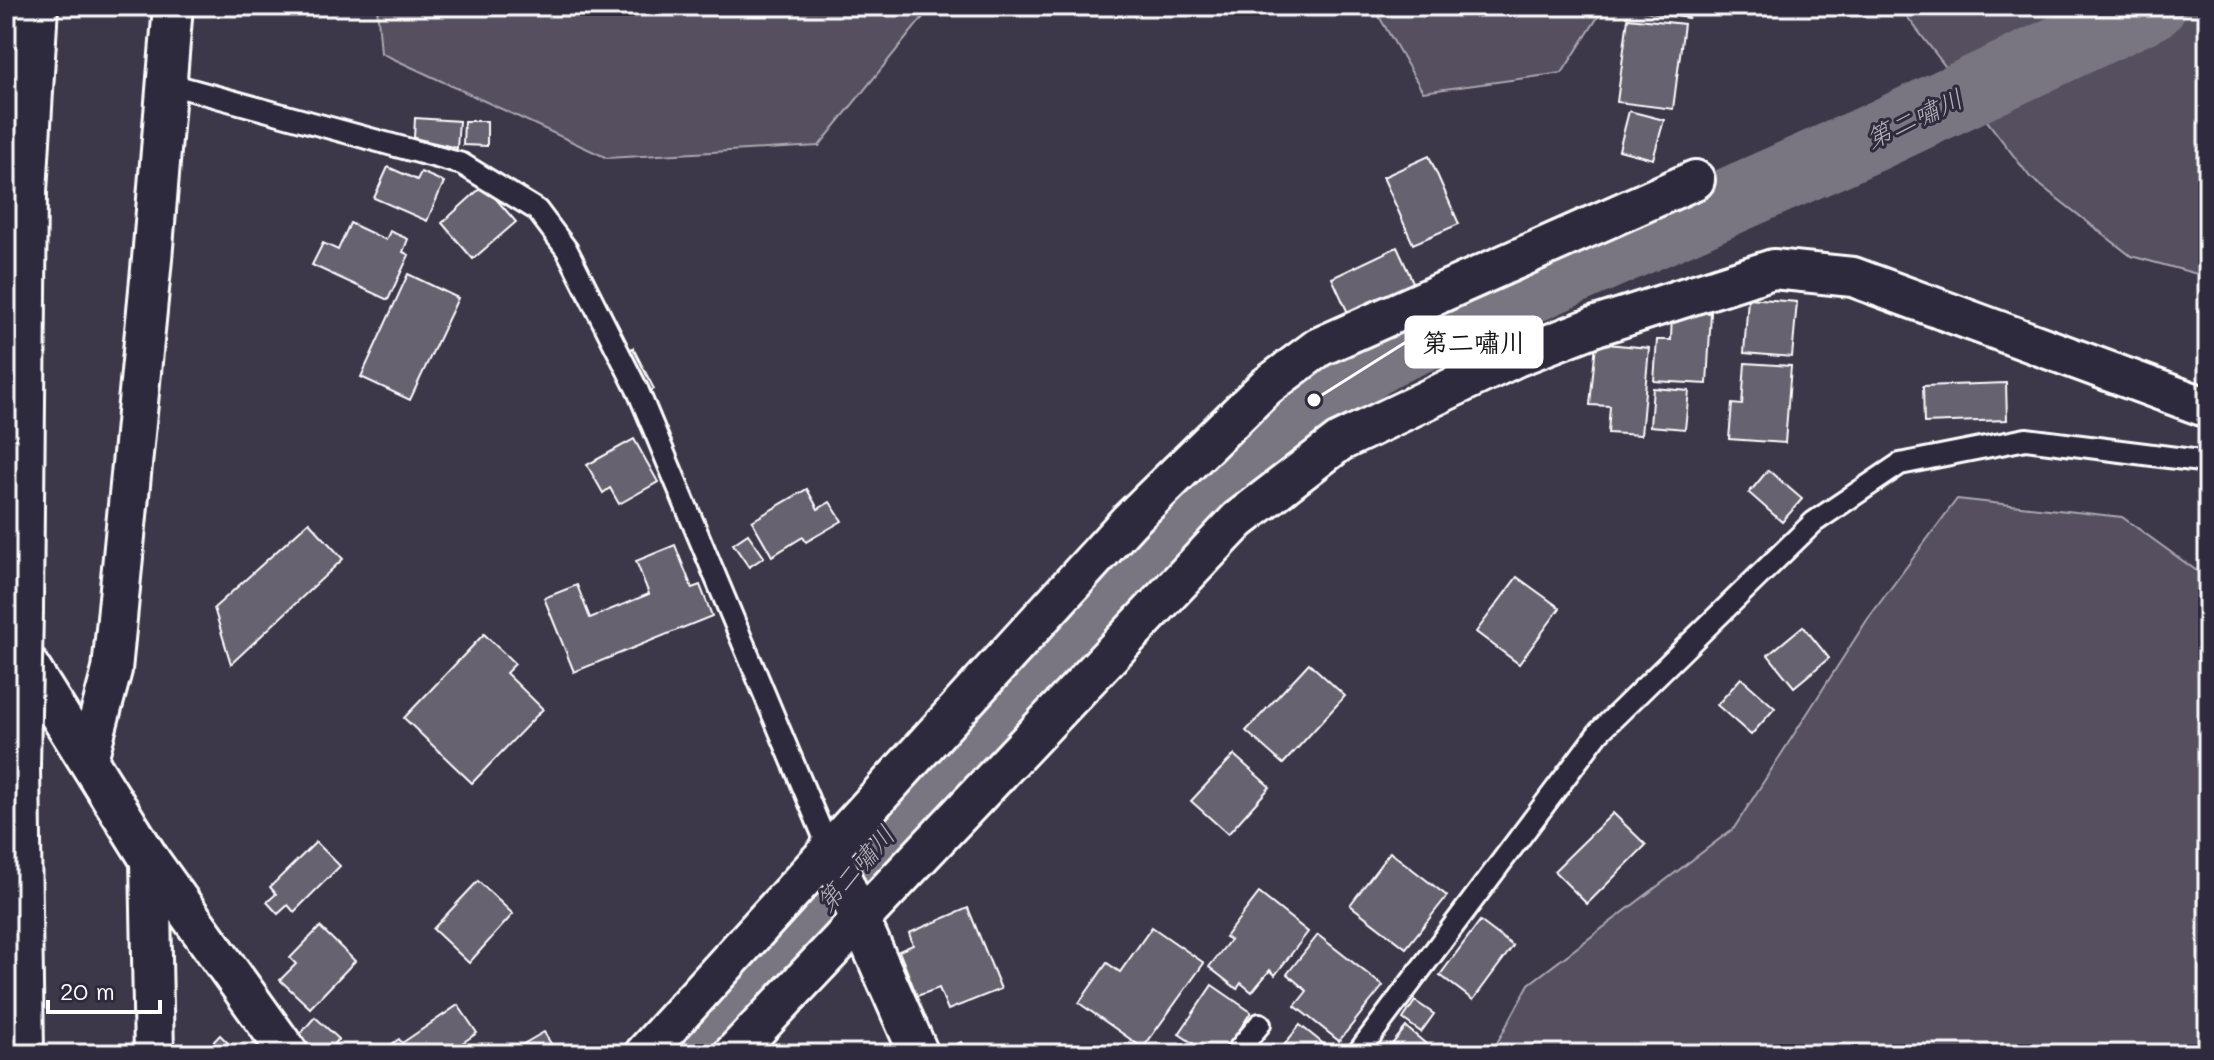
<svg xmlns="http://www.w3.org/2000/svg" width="2214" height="1060" viewBox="0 0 2214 1060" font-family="Mali,'Klee One',sans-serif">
	<rect width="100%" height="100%" fill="#3c3749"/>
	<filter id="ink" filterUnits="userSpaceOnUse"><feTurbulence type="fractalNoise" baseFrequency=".0125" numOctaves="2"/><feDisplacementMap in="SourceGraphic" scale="16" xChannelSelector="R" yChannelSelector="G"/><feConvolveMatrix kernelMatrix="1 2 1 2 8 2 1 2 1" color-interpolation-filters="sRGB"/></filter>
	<g filter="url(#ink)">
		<g fill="#555060" stroke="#aaa8b0" stroke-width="2">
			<polygon points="377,6 932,6 819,146 607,158 381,53"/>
			<polygon points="1373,6 1605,6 1562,73 1423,92"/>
			<polygon points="1899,6 2208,6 2208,277 2131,256 2030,177"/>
			<polygon points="1957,499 2122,517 2208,579 2208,1054 1491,1054 1529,984 1734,828 1867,620"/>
		</g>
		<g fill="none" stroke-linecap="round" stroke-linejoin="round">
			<polyline stroke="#797682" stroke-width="68" points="705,1054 749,1007 836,886 1018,687 1245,451 1314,400 1385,354 1870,139 2152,6"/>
		</g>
		<g fill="#666270" stroke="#fff" stroke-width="2">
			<polygon points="1642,6 1690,6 1688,18 1641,10"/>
			<polygon points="1628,18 1684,24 1673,109 1617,102"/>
			<polygon points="1629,111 1664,120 1653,159 1619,150"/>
			<polygon points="415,118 459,121 457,148 414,138"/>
			<polygon points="464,121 487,121 487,146 463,145"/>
			<polygon points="1429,156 1459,224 1413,244 1383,177"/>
			<polygon points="388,167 417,180 421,172 444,182 427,221 374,198"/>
			<polygon points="484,185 516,222 473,259 442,223"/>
			<polygon points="350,223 386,240 390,231 408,239 403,252 409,255 388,300 312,265 323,243 338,250"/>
			<polygon points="1397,247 1418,293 1353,324 1332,278"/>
			<polygon points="408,274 458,298 410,400 361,377"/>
			<polygon points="1748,298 1797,302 1792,357 1744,353"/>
			<polygon points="1672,311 1711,313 1707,384 1654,381 1657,340 1671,340"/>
			<polygon points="1596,343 1649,348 1641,435 1608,433 1610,406 1590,405"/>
			<polygon points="633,348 654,389 645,394 624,353"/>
			<polygon points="1745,363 1791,366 1785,443 1729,439 1732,404 1742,405"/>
			<polygon points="2006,383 2007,420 1924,423 1923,386"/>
			<polygon points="1653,388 1689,391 1685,429 1650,426"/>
			<polygon points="634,439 658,482 619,504 610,488 603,493 587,465"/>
			<polygon points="1768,470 1802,499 1782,522 1749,493"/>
			<polygon points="807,489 818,509 830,502 842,521 806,542 803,537 772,556 752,521"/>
			<polygon points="309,522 343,559 231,664 214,608"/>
			<polygon points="748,534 764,557 749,567 733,544"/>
			<polygon points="675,545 692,588 700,585 712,616 574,672 544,598 577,585 590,618 649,594 636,561"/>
			<polygon points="1517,577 1560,608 1519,664 1476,632"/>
			<polygon points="1803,626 1829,658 1794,687 1768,655"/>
			<polygon points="484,634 515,664 506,673 543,709 472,783 404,718"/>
			<polygon points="1309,663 1345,696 1283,764 1246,731"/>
			<polygon points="1741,678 1775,708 1751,735 1717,705"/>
			<polygon points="1234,755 1270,787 1228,834 1191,801"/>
			<polygon points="1613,813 1646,845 1587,904 1554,871"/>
			<polygon points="316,842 340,866 294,912 288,905 278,914 267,902 276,894 270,887"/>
			<polygon points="1390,852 1447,896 1406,948 1350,905"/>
			<polygon points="478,881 513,914 469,963 433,929"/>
			<polygon points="1259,893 1308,932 1275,975 1270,970 1252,992 1241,983 1237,989 1209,967 1230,940 1225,937"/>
			<polygon points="968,908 1001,989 948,1010 939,988 917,996 899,951 913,945 909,933"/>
			<polygon points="1480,921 1513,946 1473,1000 1440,975"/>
			<polygon points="320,927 355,961 310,1008 280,980 296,964 290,958"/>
			<polygon points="1152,927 1204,963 1143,1048 1079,1003 1107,963 1120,972"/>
			<polygon points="1318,935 1383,986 1339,1041 1295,1006 1307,991 1287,974"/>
			<polygon points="1212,985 1251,1012 1224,1054 1209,1054 1179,1034"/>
			<polygon points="1415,1001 1434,1014 1421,1032 1403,1019"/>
			<polygon points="458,1005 477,1033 455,1048 459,1054 379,1053 399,1039 402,1043"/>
			<polygon points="315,1017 339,1039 325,1054 304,1054 292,1043"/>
			<polygon points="1300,1025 1331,1050 1328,1054 1265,1054 1272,1044 1280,1050"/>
			<polygon points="1406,1027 1432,1049 1428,1054 1384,1054"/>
			<polygon points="544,1032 557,1054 506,1054"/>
			<polygon points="220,1035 239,1054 202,1054"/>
			<polygon points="961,1042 968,1054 937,1054"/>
		</g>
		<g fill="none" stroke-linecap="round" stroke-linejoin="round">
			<g stroke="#fff" stroke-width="26">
				<g id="lane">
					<polyline points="166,83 462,164 537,210 567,250 638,391 829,849"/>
					<polyline points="1235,1054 1260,1024"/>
					<polyline points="1357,1054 1599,732 1814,522 1900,464 2026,439 2208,462"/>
				</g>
			</g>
			<g stroke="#fff" stroke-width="44">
				<g id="street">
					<polyline points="14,642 150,860 289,1054"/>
					<polyline points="88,759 112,670 152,259 173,6"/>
					<polyline points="829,849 919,1054"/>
					<polyline points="150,860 154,1054"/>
					<polyline points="644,1054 1129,521 1267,386 1319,347 1695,180"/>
					<polyline points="733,1054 1238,520 1339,442 1516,357 1596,326 1773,269 1853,277 2208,408"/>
				</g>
			</g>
			<g stroke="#fff" stroke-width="50">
				<g id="highway">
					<polyline points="20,610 24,192 35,6"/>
					<polyline points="17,766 21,1054"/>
				</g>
			</g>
			<use href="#lane" stroke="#2f2a3d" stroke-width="20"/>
			<use href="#street" stroke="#2f2a3d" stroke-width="38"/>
			<use href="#highway" stroke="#2f2a3d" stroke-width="44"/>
			<g stroke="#fff" stroke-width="50" stroke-linecap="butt">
				<polyline id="highway-bridge" points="17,766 20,610"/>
			</g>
			<use href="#highway-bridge" stroke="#2f2a3d" stroke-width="44"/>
		</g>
	</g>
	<g text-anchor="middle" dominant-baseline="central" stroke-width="6" stroke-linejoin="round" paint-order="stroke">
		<g font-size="26" font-style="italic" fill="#b5b4ba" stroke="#2f2a3d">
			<text transform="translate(1914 118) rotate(-25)">第二嘯川</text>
			<text transform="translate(855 868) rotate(-49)">第二嘯川</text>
		</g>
	</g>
	<path fill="none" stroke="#fff" stroke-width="3" d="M1314 400L1406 342"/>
	<circle fill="#fff" stroke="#2f2a3d" stroke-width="3" cx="1314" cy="400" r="8"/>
	<rect fill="#fff" stroke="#fff" stroke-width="3" x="1406" y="317" width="136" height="50" rx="8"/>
	<g font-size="26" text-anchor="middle" font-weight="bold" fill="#111">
		<text x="1474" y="352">第二嘯川</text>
	</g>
	<rect width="2214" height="1060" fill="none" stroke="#2f2a3d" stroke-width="32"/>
	<rect x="16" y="16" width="2182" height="1028" fill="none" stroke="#fff" stroke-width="3" filter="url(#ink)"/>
	<path d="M48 1000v12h112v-12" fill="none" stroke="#ffffff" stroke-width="4"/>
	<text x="60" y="1000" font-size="24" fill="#ffffff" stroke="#2f2a3d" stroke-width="6" paint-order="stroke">20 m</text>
</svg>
